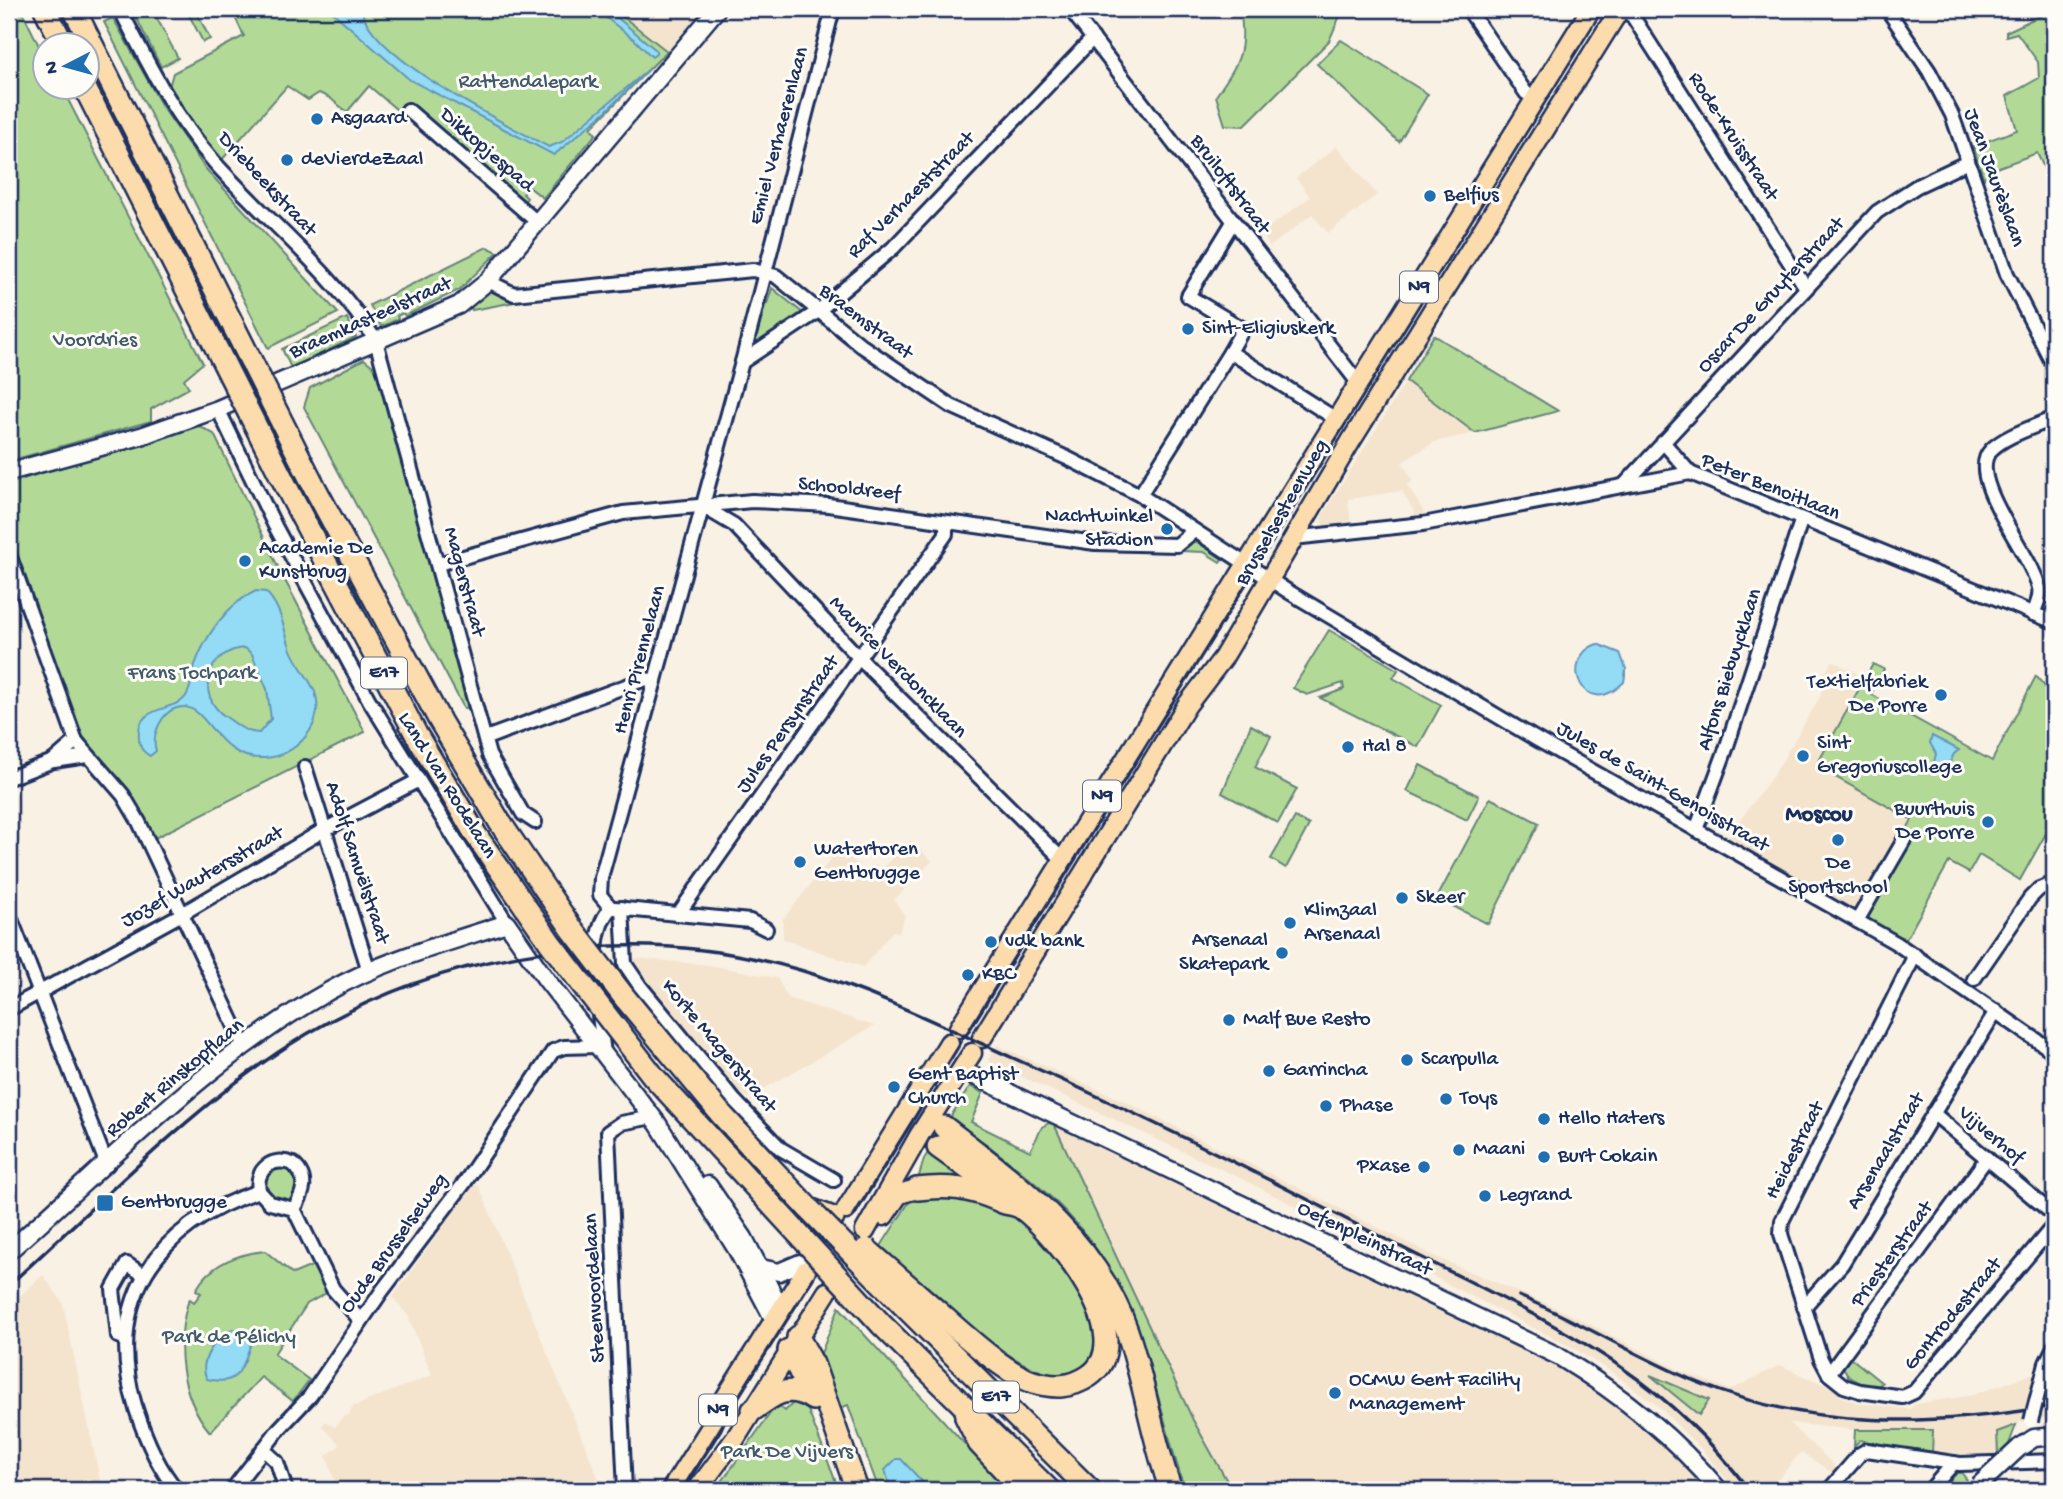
<svg xmlns="http://www.w3.org/2000/svg" width="2063" height="1499" viewBox="0 0 2063 1499" font-family="'Gochi Hand',sans-serif">
	<rect width="100%" height="100%" fill="#f9f1e4"/>
	<filter id="ink" filterUnits="userSpaceOnUse"><feTurbulence type="fractalNoise" baseFrequency=".0143" numOctaves="2"/><feDisplacementMap in="SourceGraphic" scale="14" xChannelSelector="R" yChannelSelector="G"/><feConvolveMatrix kernelMatrix="1 2 1 2 8 2 1 2 1" color-interpolation-filters="sRGB"/></filter>
	<g filter="url(#ink)">
		<g fill="#f4e4ce" fill-rule="evenodd">
			<polygon points="613,9 704,9 667,51"/>
			<polygon points="1337,146 1377,195 1328,233 1312,214 1270,247 1261,233 1310,197 1296,178"/>
			<polygon points="1406,381 1475,433 1435,442 1402,462 1413,481 1407,485 1425,514 1416,515 1402,491 1348,499 1351,524 1325,527 1320,519"/>
			<polygon points="1833,661 1865,678 1817,766 1912,820 1859,914 1726,839 1775,773 1821,695 1822,676"/>
			<polygon points="910,840 932,861 894,900 905,916 899,932 893,931 863,967 783,939 783,919 839,849 860,866 857,872 872,879 875,876 869,870 875,865 881,870"/>
			<polygon points="634,958 709,965 777,978 788,998 874,1026 748,1098 739,1092 630,964"/>
			<path d="M 997,1045 L 1124,1101 L 1443,1260 L 1568,1313 L 1679,1370 L 1730,1390 L 1780,1365 L 1836,1390 L 1840,1396 L 1858,1403 L 1910,1409 L 1915,1404 L 1973,1395 L 2054,1366 L 2054,1417 L 2015,1423 L 2010,1429 L 1998,1432 L 1998,1455 L 1932,1454 L 1933,1430 L 1855,1430 L 1789,1423 L 1834,1465 L 1834,1474 L 1801,1452 L 1769,1490 L 1735,1490 L 1703,1451 L 1659,1407 L 1613,1373 L 1573,1348 L 1240,1178 L 988,1061 ZM 1656,1378 L 1693,1395 L 1699,1415 L 1656,1379 Z"/>
			<polygon points="1056,1116 1558,1356 1624,1399 1717,1490 1232,1490 1193,1420 1054,1128"/>
			<polygon points="473,1184 479,1186 598,1477 609,1490 338,1490 326,1456 340,1445 322,1426 325,1421 335,1427 342,1417 349,1415 352,1407 432,1375 408,1316 393,1297"/>
			<polygon points="43,1275 63,1303 102,1490 9,1490 9,1306"/>
		</g>
		<g fill="#b2da96" stroke="#66847a" stroke-width="2">
			<polygon points="9,9 21,9 45,58 46,88 62,88 203,363 184,379 189,388 151,409 151,421 9,461"/>
			<polygon points="132,9 152,9 178,58 161,67"/>
			<polygon points="186,9 195,9 210,39 203,42"/>
			<polygon points="231,9 613,9 667,51 591,128 596,134 543,198 529,187 523,194 527,198 523,204 509,206 369,86 347,112 330,98 319,93 308,100 287,86 220,162 169,87 173,73 244,36"/>
			<path d="M 1240,9 L 1343,9 L 1329,41 L 1244,126 L 1225,125 L 1216,96 C 1239,62 1247,52 1240,9 Z"/>
			<polygon points="2046,9 2054,9 2054,167 2045,170 2037,153 1988,171 1984,179 1973,146 2017,130 2007,96 2039,78 2038,62 2017,33 2006,36 2006,32 2046,13"/>
			<polygon points="113,18 163,108 205,168 338,313 268,348 104,22"/>
			<polygon points="1341,40 1428,94 1399,142 1317,64"/>
			<polygon points="487,247 498,252 459,290 405,316 403,313 397,316 398,319 381,327 370,305"/>
			<polygon points="772,288 804,314 761,343 752,341 762,303 767,304"/>
			<polygon points="493,290 515,302 472,310 470,304 486,291"/>
			<polygon points="347,318 356,337 291,368 282,349"/>
			<polygon points="1434,335 1442,340 1558,411 1475,433 1406,381"/>
			<polygon points="364,359 378,370 469,707 464,708 304,407 310,388"/>
			<polygon points="199,426 214,434 280,571 365,732 151,840 78,729 9,542 9,484 84,458"/>
			<polygon points="1196,541 1222,559 1220,562 1204,552 1181,551 1190,542"/>
			<polygon points="1329,630 1398,670 1393,678 1441,705 1418,747 1320,698 1344,689 1343,683 1307,695 1293,688"/>
			<polygon points="1873,664 1884,669 1871,694 1992,761 2036,676 2054,697 2054,819 2020,880 1979,855 1969,873 1949,862 1905,941 1859,914 1912,820 1816,766"/>
			<polygon points="1251,725 1271,736 1255,767 1297,789 1278,823 1222,793"/>
			<polygon points="1420,765 1479,796 1467,820 1407,791"/>
			<polygon points="1490,798 1539,823 1488,924 1437,898"/>
			<polygon points="1295,817 1309,825 1286,868 1271,859"/>
			<path d="M 970,1086 L 983,1093 L 971,1122 L 1030,1151 L 1042,1127 L 1049,1123 L 1054,1124 L 1193,1420 L 1232,1490 L 1185,1490 C 1151,1387 1144,1291 1063,1209 C 1041,1186 1014,1166 989,1146 C 978,1138 964,1131 954,1121 L 951,1116 Z"/>
			<polygon points="931,1148 986,1186 917,1183 924,1159"/>
			<circle cx="281" cy="1184" r="18"/>
			<path d="M 915,1193 C 948,1195 982,1199 1013,1214 C 1046,1230 1104,1312 1096,1349 C 1092,1366 1075,1373 1060,1377 C 1001,1367 926,1286 881,1246 Z"/>
			<path d="M 265,1251 L 293,1274 L 314,1265 L 328,1292 L 307,1304 L 274,1354 L 309,1380 L 293,1401 L 261,1377 L 210,1432 C 180,1396 175,1346 188,1302 L 190,1299 L 194,1302 L 201,1293 L 196,1290 C 210,1264 237,1254 265,1251 Z"/>
			<polygon points="839,1307 1007,1490 879,1490 848,1405 837,1409 820,1356"/>
			<polygon points="1851,1358 1882,1383 1873,1389 1849,1377 1843,1367"/>
			<polygon points="1650,1375 1709,1400 1699,1415"/>
			<polygon points="804,1400 839,1490 716,1490 774,1408 779,1406 785,1411 794,1402"/>
			<polygon points="2016,1425 2009,1444 1998,1455 1997,1432"/>
			<polygon points="1855,1430 1933,1430 1932,1454 1860,1440 1854,1446"/>
			<polygon points="1957,1473 1962,1473 1968,1482 1959,1490 1941,1490"/>
		</g>
		<g fill="#94dbf5" stroke="#6496b9" stroke-width="2" fill-rule="evenodd">
			<path d="M 329,9 L 361,9 C 372,59 504,123 549,147 L 562,142 L 649,69 L 605,112 L 554,155 L 410,80 Z"/>
			<polygon points="595,9 607,9 656,50 656,54 652,57 636,41"/>
			<path d="M 256,591 L 266,592 C 282,608 284,631 291,650 C 297,665 309,677 315,692 C 326,724 296,757 264,758 C 218,761 208,706 183,707 C 162,708 151,735 156,751 L 150,756 C 142,751 140,748 139,739 C 135,703 175,713 186,696 C 192,687 192,675 195,665 C 205,636 228,603 256,591 ZM 245,648 L 252,654 L 267,689 L 271,719 L 259,733 C 245,733 237,724 226,717 C 194,696 207,650 245,648 Z"/>
			<path d="M 1597,644 L 1620,653 L 1626,669 L 1624,682 C 1584,723 1557,658 1597,644 Z"/>
			<polygon points="1932,736 1959,750 1954,754 1943,776 1932,770 1936,754 1930,743"/>
			<path d="M 233,1329 L 245,1331 L 251,1343 C 242,1368 239,1387 207,1379 C 197,1361 217,1336 233,1329 Z"/>
			<polygon points="896,1459 901,1459 930,1490 891,1490 885,1470"/>
		</g>
		<g fill="none" stroke-linecap="round" stroke-linejoin="round">
			<polyline stroke="#cdcac9" stroke-width="18" stroke-dasharray="18 9" stroke-linecap="butt" points="830,1287 865,1231"/>
			<g stroke="#1b2f5e" stroke-width="18">
				<g id="street">
					<path d="M 120,9 C 147,62 175,118 215,163 C 268,222 334,273 376,341 L 489,755 L 523,814 L 535,822"/>
					<polyline points="1070,9 1359,384"/>
					<polyline points="1468,9 1526,93 1535,98"/>
					<polyline points="1624,9 1633,17 1806,288"/>
					<polyline points="1887,9 1929,71 1952,115 2007,274 2054,366"/>
					<polyline points="408,110 537,222"/>
					<polyline points="1233,222 1188,296 1243,329 1230,352 1336,419"/>
					<polyline points="488,281 514,294 753,270 776,276 862,346 951,406 1067,458 1140,495 1289,592 1536,739 1896,943 2054,1052"/>
					<polyline points="742,362 817,312 893,248 1093,38"/>
					<polyline points="218,409 275,526 369,700 507,923"/>
					<polyline points="1663,442 1690,473"/>
					<polyline points="1625,484 1877,212 1917,186 1968,162"/>
					<polyline points="1140,495 1230,352"/>
					<polyline points="702,506 734,525 870,669 1063,860"/>
					<polyline points="1293,538 1423,524 1690,473 2054,622"/>
					<polyline points="9,554 76,741 123,795 139,822 244,1046"/>
					<polyline points="438,564 623,513 752,501 828,505 1095,543 1177,545 1194,531"/>
					<path d="M 2033,614 C 2036,607 2041,596 2039,588 C 2033,556 1964,477 1991,450 C 2006,435 2035,427 2054,418"/>
					<polyline points="486,738 645,679 655,681"/>
					<polyline points="54,761 87,756"/>
					<polyline points="305,767 369,971"/>
					<polyline points="9,778 53,761 76,741"/>
					<polyline points="1696,830 1726,749 1801,521"/>
					<polyline points="611,908 600,895 601,878 742,362 833,9"/>
					<polyline points="615,908 750,921 766,929"/>
					<polyline points="622,908 625,964 640,986 735,1101 781,1149 834,1180"/>
					<polyline points="679,913 946,534 946,522"/>
					<polyline points="9,914 107,1165"/>
					<polyline points="1857,921 1904,840"/>
					<polyline points="1915,955 1782,1221 1781,1234 1821,1359 1829,1374 1844,1386 1860,1391 1903,1397 1914,1392 2054,1225"/>
					<polyline points="1974,979 2030,898 2039,889 2054,883"/>
					<polyline points="9,1009 180,915 324,830 417,781"/>
					<path d="M 604,1054 C 600,1017 583,936 611,908"/>
					<polyline points="1933,1113 2054,1215"/>
					<path d="M 259,1191 C 255,1169 272,1156 293,1164 C 309,1178 304,1193 294,1209"/>
					<polyline points="1804,1307 1842,1264 1996,1011"/>
					<polyline points="126,1339 118,1336 113,1289 127,1264 144,1275"/>
					<polyline points="2046,1363 2054,1347"/>
					<polyline points="1829,1374 1987,1158"/>
					<polyline points="263,1449 277,1462 286,1490"/>
					<path d="M 177,1490 C 158,1468 145,1437 136,1409 C 103,1301 156,1225 259,1191 L 270,1203 L 294,1209 L 333,1289 L 361,1321"/>
					<polyline points="232,1490 279,1429 310,1396 382,1291 465,1182 553,1051 564,1047 598,1046"/>
					<polyline points="625,1490 608,1132 621,1123 653,1117"/>
					<polyline points="1829,1490 1860,1454 1867,1450 1960,1464 2054,1461"/>
					<polyline points="1930,1490 1954,1463"/>
				</g>
			</g>
			<g stroke="#1b2f5e" stroke-width="21">
				<g id="secondary">
					<polyline points="9,472 141,436 218,409 459,305 488,281 717,9"/>
					<path d="M 962,1070 L 1558,1356 C 1619,1393 1673,1435 1719,1490"/>
					<polyline points="708,1185 744,1238 781,1309"/>
					<path d="M 9,1251 C 111,1161 209,1058 329,991 C 384,960 447,943 507,923 L 545,978 L 658,1124 L 737,1250 L 774,1320"/>
					<polyline points="761,1268 779,1272 800,1263"/>
					<polyline points="2019,1448 2034,1438 2054,1436"/>
				</g>
			</g>
			<g stroke="#1b2f5e" stroke-width="23">
				<g id="primary">
					<polyline points="959,1028 1591,9"/>
					<polyline points="982,1038 1187,705 1223,658 1351,441 1620,9"/>
					<polyline points="846,1210 949,1043"/>
					<polyline points="884,1216 899,1194 917,1189"/>
					<polyline points="865,1231 920,1134 972,1053"/>
					<polyline points="671,1490 712,1425 722,1403 806,1270"/>
					<polyline points="697,1490 735,1439 827,1292"/>
				</g>
			</g>
			<g stroke="#1b2f5e" stroke-width="26">
				<g id="highway">
					<polyline points="45,9 64,46"/>
					<polyline points="625,998 721,1114 809,1209 833,1218"/>
					<path d="M 944,1127 C 1016,1183 1096,1240 1127,1331 C 1145,1383 1152,1438 1171,1490"/>
					<polyline points="938,1147 1002,1193"/>
					<path d="M 914,1291 C 943,1315 1000,1372 1033,1382 C 1054,1388 1071,1388 1089,1376 C 1143,1339 1054,1231 1020,1207 C 1014,1204 1006,1204 1000,1201 C 971,1188 948,1185 917,1189"/>
					<polyline points="902,1304 1090,1490"/>
					<polyline points="882,1325 1049,1490"/>
					<polyline points="798,1337 813,1364 857,1490"/>
					<polyline points="789,1350 813,1398"/>
					<path d="M 753,1410 C 774,1394 789,1383 813,1399"/>
					<polyline points="966,1417 979,1443 1023,1490"/>
				</g>
			</g>
			<use href="#street" stroke="#fdfcf7" stroke-width="12"/>
			<use href="#secondary" stroke="#fdfcf7" stroke-width="16"/>
			<use href="#primary" stroke="#fcdcac" stroke-width="18"/>
			<use href="#highway" stroke="#fcdcac" stroke-width="21"/>
			<g stroke="#1b2f5e" stroke-width="2">
				<polyline points="852,1217 1603,9"/>
				<polyline points="681,1490 814,1278"/>
			</g>
			<g stroke="#1b2f5e" stroke-width="3.5">
				<path d="M 9,1285 C 101,1202 201,1097 307,1034 C 454,947 637,922 800,970 C 874,992 943,1026 1013,1058 C 1108,1100 1201,1145 1293,1192 C 1350,1221 1406,1250 1463,1278 C 1579,1337 1669,1383 1749,1490"/>
				<path d="M 1519,1296 C 1580,1321 1636,1357 1697,1382 C 1811,1430 1934,1426 2054,1406"/>
			</g>
			<g stroke="#1b2f5e" stroke-width="18" stroke-linecap="butt">
				<polyline id="street-bridge" points="2031,1421 2046,1363"/>
			</g>
			<g stroke="#1b2f5e" stroke-width="21" stroke-linecap="butt">
				<polyline id="secondary-bridge" points="1978,1486 2019,1448"/>
			</g>
			<g stroke="#1b2f5e" stroke-width="26" stroke-linecap="butt">
				<g id="highway-bridge">
					<polyline points="74,9 316,490 440,721 499,821 572,929 625,998"/>
					<polyline points="85,88 292,498 416,734 476,835 551,944 654,1077 882,1325"/>
					<polyline points="809,1209 902,1304"/>
					<polyline points="866,1249 914,1291"/>
				</g>
			</g>
			<use href="#street-bridge" stroke="#fdfcf7" stroke-width="12"/>
			<use href="#secondary-bridge" stroke="#fdfcf7" stroke-width="16"/>
			<use href="#highway-bridge" stroke="#fcdcac" stroke-width="21"/>
		</g>
	</g>
	<g fill="#1f6fb2" stroke="#fdfcf7" stroke-width="2.5">
		<circle cx="317" cy="119" r="7"/>
		<circle cx="287" cy="160" r="7"/>
		<circle cx="1430" cy="196" r="7"/>
		<circle cx="1188" cy="329" r="7"/>
		<circle cx="1167" cy="529" r="7"/>
		<circle cx="245" cy="561" r="7"/>
		<circle cx="1941" cy="695" r="7"/>
		<circle cx="1348" cy="747" r="7"/>
		<circle cx="1803" cy="756" r="7"/>
		<circle cx="1988" cy="822" r="7"/>
		<circle cx="1838" cy="840" r="7"/>
		<circle cx="800" cy="862" r="7"/>
		<circle cx="1402" cy="898" r="7"/>
		<circle cx="1290" cy="923" r="7"/>
		<circle cx="991" cy="942" r="7"/>
		<circle cx="1282" cy="953" r="7"/>
		<circle cx="968" cy="975" r="7"/>
		<circle cx="1229" cy="1020" r="7"/>
		<circle cx="1407" cy="1060" r="7"/>
		<circle cx="1269" cy="1071" r="7"/>
		<circle cx="894" cy="1087" r="7"/>
		<circle cx="1446" cy="1099" r="7"/>
		<circle cx="1326" cy="1106" r="7"/>
		<circle cx="1544" cy="1119" r="7"/>
		<circle cx="1459" cy="1150" r="7"/>
		<circle cx="1544" cy="1157" r="7"/>
		<circle cx="1424" cy="1167" r="7"/>
		<circle cx="1485" cy="1196" r="7"/>
		<rect x="96" y="1194" width="18" height="18" rx="3.5"/>
		<circle cx="1335" cy="1393" r="7"/>
	</g>
	<g text-anchor="middle" dominant-baseline="central" stroke-width="6" stroke-linejoin="round" paint-order="stroke">
		<g fill="#fdfcf7" stroke="#5f6c8c" stroke-width="2">
			<rect x="1400" y="271.5" width="38" height="31" rx="5"/>
			<rect x="361" y="657.5" width="46" height="31" rx="5"/>
			<rect x="1083" y="780.5" width="38" height="31" rx="5"/>
			<rect x="973" y="1381.5" width="46" height="31" rx="5"/>
			<rect x="699" y="1394.5" width="38" height="31" rx="5"/>
		</g>
		<g font-size="19" font-weight="bold" fill="#1b2f5e">
			<text x="1419" y="287">N9</text>
			<text x="384" y="673">E17</text>
			<text x="1102" y="796">N9</text>
			<text x="996" y="1397">E17</text>
			<text x="718" y="1410">N9</text>
		</g>
		<g font-size="21" fill="#415a6c" stroke="#fdfcf7">
			<text x="528" y="83">Rattendalepark</text>
			<text x="95" y="341">Voordries</text>
			<text x="192" y="674">Frans Tochpark</text>
			<text x="229" y="1338">Park de Pélichy</text>
			<text x="787" y="1453">Park De Vijvers</text>
		</g>
		<g font-size="21" fill="#1b2f5e" stroke="#fdfcf7" text-anchor="start">
			<text x="331" y="119">Asgaard</text>
			<text x="301" y="160">deVierdeZaal</text>
			<text x="1444" y="196">Belfius</text>
			<text x="1202" y="329">Sint-Eligiuskerk</text>
			<text x="1153" y="517" text-anchor="end">Nachtwinkel<tspan x="1153" dy="24">Stadion</tspan></text>
			<text x="259" y="549">Academie De<tspan x="259" dy="24">Kunstbrug</tspan></text>
			<text x="1927" y="683" text-anchor="end">Textielfabriek<tspan x="1927" dy="24">De Porre</tspan></text>
			<text x="1817" y="744">Sint<tspan x="1817" dy="24">Gregoriuscollege</tspan></text>
			<text x="1362" y="747">Hal 8</text>
			<text x="1974" y="810" text-anchor="end">Buurthuis<tspan x="1974" dy="24">De Porre</tspan></text>
			<text x="814" y="850">Watertoren<tspan x="814" dy="24">Gentbrugge</tspan></text>
			<text x="1838" y="864" text-anchor="middle">De<tspan x="1838" dy="24">Sportschool</tspan></text>
			<text x="1416" y="898">Skeer</text>
			<text x="1304" y="911">Klimzaal<tspan x="1304" dy="24">Arsenaal</tspan></text>
			<text x="1268" y="941" text-anchor="end">Arsenaal<tspan x="1268" dy="24">Skatepark</tspan></text>
			<text x="1005" y="942">vdk bank</text>
			<text x="982" y="975">KBC</text>
			<text x="1243" y="1020">Malf Bue Resto</text>
			<text x="1421" y="1060">Scarpulla</text>
			<text x="1283" y="1071">Garrincha</text>
			<text x="908" y="1075">Gent Baptist<tspan x="908" dy="24">Church</tspan></text>
			<text x="1460" y="1099">Toys</text>
			<text x="1340" y="1106">Phase</text>
			<text x="1558" y="1119">Hello Haters</text>
			<text x="1473" y="1150">Maani</text>
			<text x="1558" y="1157">Burt Cokain</text>
			<text x="1410" y="1167" text-anchor="end">Pxase</text>
			<text x="1499" y="1196">Legrand</text>
			<text x="121" y="1203">Gentbrugge</text>
			<text x="1349" y="1381">OCMW Gent Facility<tspan x="1349" dy="24">Management</tspan></text>
		</g>
		<g font-size="21" fill="#1b2f5e" stroke="#fdfcf7">
			<text transform="translate(780 136) rotate(-75)">Emiel Verhaerenlaan</text>
			<text transform="translate(1732 137) rotate(57)">Rode-Kruisstraat</text>
			<text transform="translate(486 151) rotate(41)">Dikkopjespad</text>
			<text transform="translate(1993 178) rotate(70)">Jean Jaurèslaan</text>
			<text transform="translate(266 185) rotate(47)">Driebeekstraat</text>
			<text transform="translate(1229 185) rotate(53)">Bruiloftstraat</text>
			<text transform="translate(912 196) rotate(-45)">Raf Verhaeststraat</text>
			<text transform="translate(1772 296) rotate(-47)">Oscar De Gruyterstraat</text>
			<text transform="translate(371 319) rotate(-24)">Braemkasteelstraat</text>
			<text transform="translate(865 323) rotate(37)">Braemstraat</text>
			<text transform="translate(1770 488) rotate(22)">Peter Benoitlaan</text>
			<text transform="translate(849 490) rotate(6)">Schooldreef</text>
			<text transform="translate(1283 513) rotate(-60)">Brusselsesteenweg</text>
			<text transform="translate(463 582) rotate(75)">Magerstraat</text>
			<text transform="translate(641 660) rotate(-75)">Henri Pirennelaan</text>
			<text transform="translate(897 668) rotate(46)">Maurice Verdoncklaan</text>
			<text transform="translate(1731 670) rotate(-72)">Alfons Biebuycklaan</text>
			<text transform="translate(789 725) rotate(-55)">Jules Persynstraat</text>
			<text transform="translate(446 786) rotate(58)">Land Van Rodelaan</text>
			<text transform="translate(1662 788) rotate(30)">Jules de Saint-Genoisstraat</text>
			<text transform="translate(356 863) rotate(72)">Adolf Samuëlstraat</text>
			<text transform="translate(203 878) rotate(-30)">Jozef Wautersstraat</text>
			<text transform="translate(718 1047) rotate(50)">Korte Magerstraat</text>
			<text transform="translate(176 1079) rotate(-40)">Robert Rinskopflaan</text>
			<text transform="translate(1990 1136) rotate(40)">Vijverhof</text>
			<text transform="translate(1796 1151) rotate(-63)">Heidestraat</text>
			<text transform="translate(1887 1152) rotate(-59)">Arsenaalstraat</text>
			<text transform="translate(1364 1240) rotate(26)">Oefenpleinstraat</text>
			<text transform="translate(395 1244) rotate(-54)">Oude Brusselseweg</text>
			<text transform="translate(1893 1255) rotate(-54)">Priesterstraat</text>
			<text transform="translate(596 1288) rotate(-93)">Steenvoordelaan</text>
			<text transform="translate(1954 1315) rotate(-50)">Gontrodestraat</text>
		</g>
		<g font-size="23" font-weight="bold" fill="#1b2f5e" stroke="#fdfcf7">
			<text x="1819" y="815">Moscou</text>
		</g>
	</g>
	<rect width="2063" height="1499" fill="none" stroke="#fdfcf7" stroke-width="35"/>
	<rect x="18" y="18" width="2028" height="1464" fill="none" stroke="#1b2f5e" stroke-width="2.5" filter="url(#ink)"/>
	<g transform="translate(66 66) rotate(264)"><circle r="33" fill="#fdfcf7" stroke="#a3aaba" stroke-width="2"/>
	<path d="M0-5L12 26L0 18L-12 26Z" fill="#1f6fb2"/>
	<text y="-10" font-size="19" font-weight="bold" text-anchor="middle" fill="#1b2f5e">N</text>
	</g>
</svg>
